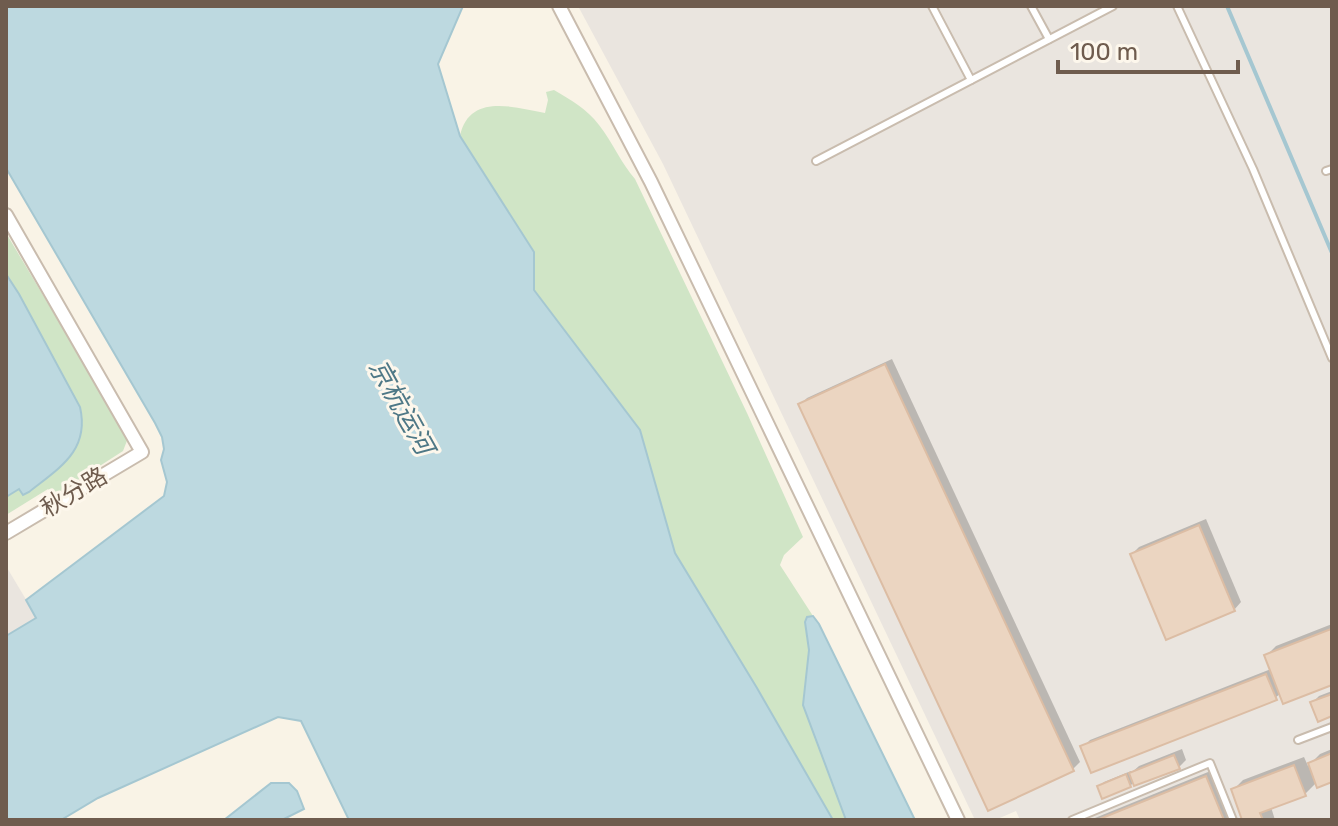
<svg xmlns="http://www.w3.org/2000/svg" width="1338" height="826" viewBox="0 0 1338 826" font-family="Rubik,'Noto Sans SC',sans-serif">
	<rect width="100%" height="100%" fill="#f9f3e6"/>
	<g fill="#eae5df">
		<polygon points="578,6 1332,6 1332,820 1020,820 1016,811 995,820 975,820 663,164"/>
		<polygon points="6,566 37,618 6,636"/>
	</g>
	<g fill="#d0e5c6">
		<path d="M 554,90 C 571,100 587,109 599,125 C 613,143 621,163 635,179 L 747,413 L 803,537 L 784,555 L 780,565 L 813,616 L 807,617 L 805,622 L 809,650 L 803,705 L 846,820 L 833,820 L 757,688 L 674,553 L 640,430 L 533,290 L 534,252 L 460,136 C 469,93 514,107 545,113 L 548,100 L 546,92 Z"/>
		<polygon points="6,233 128,438 123,451 53,496 48,489 6,515"/>
	</g>
	<g fill="#bdd9e0" stroke="#a5c7d1" stroke-width="2">
		<polygon points="6,6 463,6 438,64 460,136 534,252 534,290 640,430 675,553 757,688 833,820 349,820 301,721 278,717 98,798 61,820 6,820 6,636 36,618 26,600 164,496 167,482 161,460 164,449 162,437 155,423 6,168"/>
		<path d="M 6,274 L 19,294 L 80,407 C 90,451 59,468 29,492 L 23,495 L 19,489 L 6,497 Z"/>
		<polygon points="813,616 819,624 915,820 846,820 803,705 809,650 805,622 807,617"/>
		<polygon points="271,783 289,783 297,791 304,809 282,820 224,820"/>
	</g>
	<g fill="#0003">
		<polygon points="892,359 1080,762 1073,769 989,808 800,405 807,398"/>
		<polygon points="1206,519 1241,602 1234,610 1132,554 1139,547"/>
		<polygon points="1332,624 1332,683 1284,702 1281,693 1275,698 1083,747 1090,740 1271,669 1266,656 1276,646"/>
		<polygon points="1332,691 1332,714 1312,703 1319,696"/>
		<polygon points="1182,749 1186,760 1179,767 1135,781 1130,786 1100,786 1104,782 1131,771 1131,773 1139,766"/>
		<polygon points="1332,749 1332,780 1317,782 1305,794 1271,807 1275,820 1244,820 1233,790 1243,780 1304,757 1308,766 1320,754"/>
		<polygon points="1213,770 1234,820 1090,820"/>
	</g>
	<g fill="none" stroke-linecap="round" stroke-linejoin="round">
		<polyline stroke="#a5c7d1" stroke-width="4" points="1227,6 1332,253"/>
	</g>
	<g fill="#ebd5c1" stroke="#dcbda4" stroke-width="2">
		<polygon points="885,364 1074,771 988,811 798,404"/>
		<polygon points="1199,525 1235,611 1166,640 1130,554"/>
		<polygon points="1331,629 1332,685 1283,704 1264,655"/>
		<polygon points="1266,674 1277,700 1091,773 1080,746"/>
		<polygon points="1332,694 1332,716 1318,722 1310,702"/>
		<polygon points="1332,753 1332,782 1317,788 1308,763"/>
		<polygon points="1174,755 1180,769 1134,786 1129,773"/>
		<polygon points="1294,765 1306,796 1260,813 1263,820 1242,820 1231,789"/>
		<polygon points="1126,774 1131,787 1102,799 1097,786"/>
		<polygon points="1206,776 1224,820 1097,820"/>
	</g>
	<g fill="none" stroke-linecap="round" stroke-linejoin="round">
		<g stroke="#c9bcae" stroke-width="10">
			<g id="lane">
				<polyline points="932,6 971,80"/>
				<polyline points="1031,6 1049,39"/>
				<polyline points="1177,6 1253,169 1332,358"/>
				<polyline points="816,161 1113,6"/>
				<polyline points="1326,171 1332,169"/>
				<polyline points="1298,740 1332,727"/>
				<polyline points="1072,820 1210,763 1233,820"/>
			</g>
		</g>
		<g stroke="#c9bcae" stroke-width="16">
			<g id="street">
				<polyline points="559,6 651,182 958,820"/>
				<polyline points="6,215 142,452 6,533"/>
			</g>
		</g>
		<use href="#lane" stroke="#fff" stroke-width="6"/>
		<use href="#street" stroke="#fff" stroke-width="12"/>
	</g>
	<g text-anchor="middle" dominant-baseline="central" stroke-width="6" stroke-linejoin="round" paint-order="stroke">
		<g font-size="24" fill="#6f5c4e" stroke="#fdf7ec">
			<text transform="translate(74 492) rotate(-31)">秋分路</text>
		</g>
		<g font-size="26" font-style="italic" fill="#4e7886" stroke="#fdf7ec">
			<text transform="translate(401 407) rotate(61)">京杭运河</text>
		</g>
	</g>
	<rect width="1338" height="826" fill="none" stroke="#6f5c4e" stroke-width="16"/>
	<path d="M1058 60v12h180v-12" fill="none" stroke="#6f5c4e" stroke-width="4"/>
	<text x="1070" y="60" font-size="24" fill="#6f5c4e" stroke="#fdf7ec" stroke-width="6" paint-order="stroke">100 m</text>
</svg>
